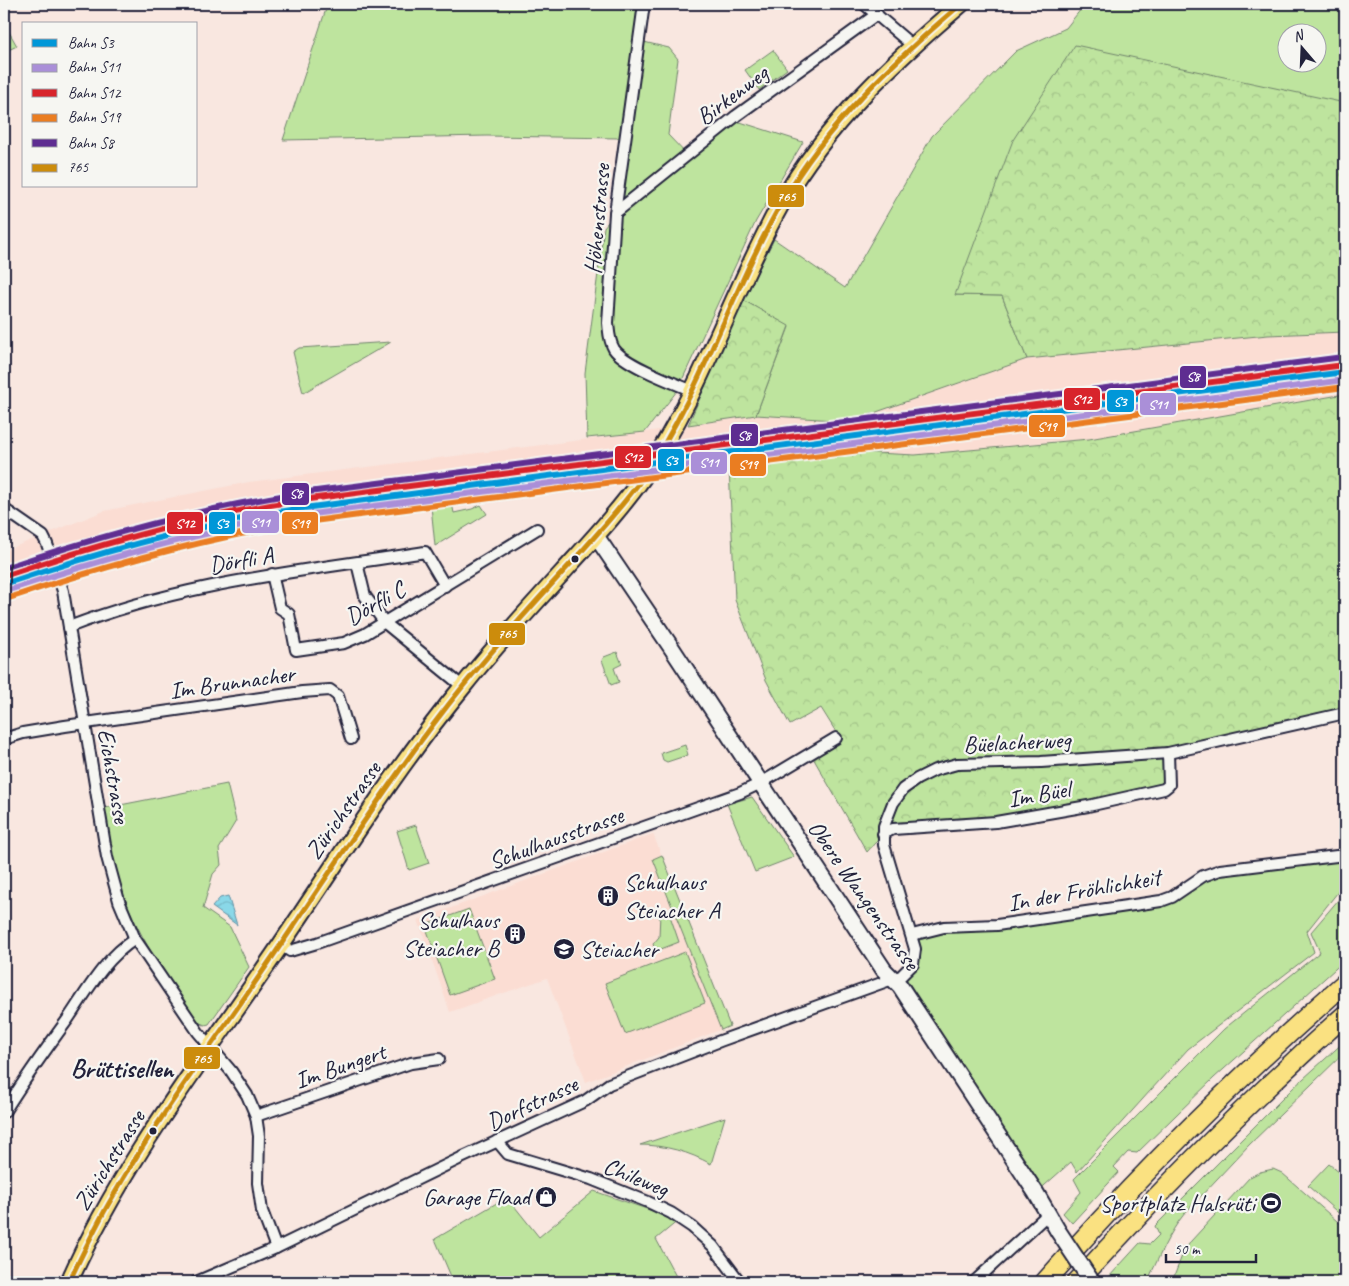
<svg xmlns="http://www.w3.org/2000/svg" width="1349" height="1286" viewBox="0 0 1349 1286" font-family="Caveat,sans-serif">
	<defs>
		<pattern id="forest-crowns" width="20" height="18" patternUnits="userSpaceOnUse" patternTransform="scale(1.25)"><rect width="20" height="18" fill="#bee49e"/><path d="M2 6a3 3 0 1 1 6 0M12 15a3 3 0 1 1 6 0" fill="none" stroke="#a3c389"/></pattern>
		<pattern id="water-waves" width="16" height="10" patternUnits="userSpaceOnUse" patternTransform="scale(1.25)"><rect width="16" height="10" fill="#8ad8e8"/><path d="M0 5q4-4 8 0t8 0" fill="none" stroke="#77b9c8"/></pattern>
	</defs>
	<rect width="100%" height="100%" fill="#f9e7e0"/>
	<filter id="ink" filterUnits="userSpaceOnUse"><feTurbulence type="fractalNoise" baseFrequency=".02" numOctaves="2"/><feDisplacementMap in="SourceGraphic" scale="10" xChannelSelector="R" yChannelSelector="G"/><feConvolveMatrix kernelMatrix="1 2 1 2 8 2 1 2 1" color-interpolation-filters="sRGB"/></filter>
	<g filter="url(#ink)">
		<g fill="#fbddd3">
			<polygon points="1345,332 1345,394 1089,439 915,455 835,451 729,467 277,520 115,556 4,593 4,551 104,511 249,482 645,432 756,415 851,421 1027,359 1268,335"/>
			<polygon points="653,834 730,1026 586,1082 547,978 450,1012 418,920"/>
		</g>
		<g fill="#bee49e" stroke="#70836c" fill-rule="evenodd">
			<polygon points="356,4 639,4 620,138 487,136 283,140 326,9"/>
			<path d="M 1085,4 L 1345,4 L 1345,103 L 1340,101 L 956,295 L 1002,296 L 1027,359 L 851,421 L 756,415 L 789,327 L 743,300 L 774,239 L 845,288 L 932,136 L 1016,51 L 1066,28 ZM 1286,32 L 1316,32 L 1316,62 L 1286,62 Z"/>
			<polygon points="4,23 17,46 4,52"/>
			<polygon points="644,42 669,48 678,59 668,135 690,158 737,121 803,142 756,221 677,391 645,432 587,438 585,373 604,227 615,213"/>
			<polygon points="773,50 787,69 759,90 745,70"/>
			<polygon points="391,342 303,393 293,352 299,348"/>
			<polygon points="452,503 454,513 472,509 481,505 487,514 435,546 431,506"/>
			<polygon points="617,652 622,664 614,668 619,682 611,685 602,660 604,657"/>
			<polygon points="685,745 688,755 667,762 663,760 661,753"/>
			<path d="M 227,784 L 236,821 L 219,849 L 221,865 L 213,874 L 203,908 L 230,927 L 249,967 L 209,1024 L 205,1025 L 198,1022 C 165,975 136,935 118,879 C 111,856 109,831 105,808 Z"/>
			<polygon points="752,797 794,857 755,872 727,804"/>
			<polygon points="416,825 429,863 409,870 397,831"/>
			<polygon points="662,855 730,1026 721,1030 653,859"/>
			<polygon points="1345,861 1345,883 1307,931 1314,952 1188,1049 1077,1172 1071,1162 1036,1193 901,976 913,964 912,935 1161,901 1220,870"/>
			<polygon points="1345,892 1345,960 1214,1078 1137,1153 1128,1152 1114,1167 1119,1172 1072,1223 1063,1213 1081,1192 1074,1179 1224,1029 1320,952 1311,932"/>
			<polygon points="469,909 495,979 450,995 425,925"/>
			<polygon points="668,910 679,942 656,951 653,944 659,937 660,913"/>
			<polygon points="685,952 705,1003 625,1034 605,983"/>
			<path d="M 1345,1041 L 1345,1052 L 1249,1145 L 1185,1213 C 1168,1234 1159,1258 1147,1282 L 1110,1282 L 1108,1278 L 1140,1243 L 1150,1244 L 1159,1235 L 1155,1226 L 1293,1088 Z"/>
			<path d="M 725,1117 L 711,1164 C 689,1152 665,1145 640,1145 Z"/>
			<polygon points="1329,1164 1345,1177 1345,1219 1308,1186"/>
			<polygon points="1273,1169 1282,1173 1345,1228 1345,1282 1172,1282 1183,1253 1191,1241 1250,1177 1260,1172"/>
			<polygon points="594,1191 679,1220 656,1239 679,1282 451,1282 453,1281 435,1239 507,1197 539,1237"/>
		</g>
		<g fill="url(#forest-crowns)" stroke="#70836c">
			<polygon points="1075,45 1345,103 1345,332 1268,335 1027,359 1002,296 955,295 1013,140"/>
			<polygon points="743,300 789,326 756,415 688,425"/>
			<polygon points="1345,394 1345,713 1168,753 1169,785 1088,806 883,834 867,852 808,749 836,732 821,708 790,725 766,680 735,600 729,467 835,451 915,455 1089,439"/>
		</g>
		<polygon fill="url(#water-waves)" stroke="#608fa3" points="228,896 237,925 212,907 220,898"/>
		<g fill="none" stroke-linecap="round" stroke-linejoin="round">
			<g stroke="#22223b" stroke-width="14">
				<g id="street">
					<path d="M 644,4 L 615,213 L 608,323 C 609,332 609,341 614,349 C 625,365 674,383 693,391"/>
					<polyline points="864,4 913,46"/>
					<polyline points="615,213 736,116 877,14"/>
					<polyline points="4,509 43,536 47,544 63,591 107,857 119,901 135,939 198,1032 231,1071 247,1095 256,1116 259,1136 258,1183 262,1211 276,1248"/>
					<polyline points="357,563 365,596 385,623 462,686"/>
					<polyline points="272,574 280,608 289,614 296,650 344,643 365,634 537,529"/>
					<path d="M 69,627 C 183,582 305,571 425,552 L 445,586"/>
					<polyline points="4,739 23,733 65,726 302,692 330,690 338,696 351,739"/>
					<polyline points="883,834 893,829 996,822 1088,806 1164,789 1169,785 1168,753"/>
					<polyline points="912,935 944,927 997,925 1161,901 1172,897 1203,876 1220,870 1345,855"/>
					<polyline points="281,945 290,951 317,943 740,793 761,783 836,738"/>
					<path d="M 4,1112 C 24,1080 46,1049 68,1019 C 87,991 105,958 135,939"/>
					<polyline points="256,1116 411,1063 439,1059"/>
					<polyline points="497,1141 508,1154 591,1179 648,1202 671,1213 692,1227 713,1246 740,1282"/>
					<polyline points="196,1282 276,1248 461,1158 585,1101 609,1084 720,1041 901,976 913,964 915,949 884,845 884,826 893,803 903,789 917,779 935,770 957,764 1041,762 1168,753 1345,713"/>
					<polyline points="974,1282 1048,1214"/>
				</g>
			</g>
			<g stroke="#22223b" stroke-width="19">
				<polyline id="secondary" points="596,536 671,647 884,970 900,986 1036,1193 1058,1231"/>
			</g>
			<g stroke="#22223b" stroke-width="20">
				<path id="primary" d="M 69,1282 C 120,1166 198,1066 269,962 C 333,869 392,772 464,685 C 495,646 529,609 563,572 C 591,541 620,510 644,476 C 702,391 732,291 782,202 C 827,123 893,62 961,4"/>
			</g>
			<g stroke="#22223b" stroke-width="22">
				<g id="highway">
					<path d="M 1045,1282 C 1138,1176 1239,1076 1345,983"/>
					<path d="M 1077,1282 C 1162,1189 1251,1099 1345,1015"/>
				</g>
			</g>
			<use href="#street" stroke="#f6f6f2" stroke-width="10"/>
			<use href="#secondary" stroke="#f6f6f2" stroke-width="15"/>
			<use href="#primary" stroke="#fae181" stroke-width="16"/>
			<use href="#highway" stroke="#fae181" stroke-width="19"/>
			<g stroke="#22223b" stroke-width="19" stroke-linecap="butt">
				<polyline id="secondary-bridge" points="1058,1231 1092,1282"/>
			</g>
			<use href="#secondary-bridge" stroke="#f6f6f2" stroke-width="15"/>
			<g stroke="#f6f6f2" stroke-width="9">
				<path id="bus-1" d="M 69,1282 C 83,1253 96,1225 112,1198 C 159,1115 216,1040 269,962 C 333,869 393,773 464,685 C 499,642 536,601 573,561 C 598,533 623,506 644,476 C 702,391 731,291 782,202 C 827,124 893,62 961,4"/>
			</g>
			<use href="#bus-1" stroke="#cc8c0c" stroke-width="5"/>
			<g stroke="#f6f6f2" stroke-width="10">
				<path id="rail-1" d="M 4,584 C 100,552 196,525 296,509 L 1345,372"/>
			</g>
			<g stroke="#f6f6f2" stroke-width="10">
				<path id="rail-2" d="M 6,591 C 102,559 197,532 297,516 L 1345,380"/>
			</g>
			<g stroke="#f6f6f2" stroke-width="10">
				<path id="rail-3" d="M 4,576 C 99,544 195,517 294,501 L 1344,365"/>
			</g>
			<g stroke="#f6f6f2" stroke-width="10">
				<path id="rail-4" d="M 9,598 C 104,566 199,540 298,523 L 1345,387"/>
			</g>
			<g stroke="#f6f6f2" stroke-width="10">
				<path id="rail-5" d="M 4,568 C 99,536 194,510 293,494 L 1343,357"/>
			</g>
			<use href="#rail-1" stroke="#0097d8" stroke-width="6"/>
			<use href="#rail-2" stroke="#aa8fd8" stroke-width="6"/>
			<use href="#rail-3" stroke="#d8242b" stroke-width="6"/>
			<use href="#rail-4" stroke="#ea7d21" stroke-width="6"/>
			<use href="#rail-5" stroke="#5e2d91" stroke-width="6"/>
		</g>
	</g>
	<defs>
		<g id="building-disc" transform="scale(1.125)"><circle r="9.5" fill="#22223b" stroke="#f6f6f2"/><path d="M-4-6H4V6H1V3H-1V6H-4ZM-2.5-4.3h1.7v1.8h-1.7ZM.8-4.3h1.7v1.8H.8ZM-2.5-1h1.7V.8h-1.7ZM.8-1h1.7V.8H.8Z" fill="#fff"/></g>
		<g id="school-disc" transform="scale(1.125)"><circle r="9.5" fill="#22223b" stroke="#f6f6f2"/><path d="M0-5L7-2L0 1L-7-2ZM-4 1L0 2.5L4 1V4Q0 6-4 4Z" fill="#fff"/></g>
		<g id="shop-disc" transform="scale(1.125)"><circle r="9.5" fill="#22223b" stroke="#f6f6f2"/><path d="M-5-2.5h2.3a2.7 3.5 0 0 1 5.4 0H5L5.5 6h-11ZM-1.5-2.5h3a1.5 2.3 0 0 0-3 0Z" fill="#fff"/></g>
		<g id="stadium-disc" transform="scale(1.125)"><circle r="9.5" fill="#22223b" stroke="#f6f6f2"/><path d="M0-5a6.5 5 0 1 0 0 10a6.5 5 0 1 0 0-10ZM-3.5-1.8h7v3.6h-7Z" fill="#fff"/></g>
	</defs>
	<g fill-rule="evenodd">
		<use href="#building-disc" x="608" y="896"/>
		<use href="#building-disc" x="515" y="934"/>
		<use href="#school-disc" x="564" y="949"/>
		<use href="#shop-disc" x="546" y="1197"/>
		<use href="#stadium-disc" x="1271" y="1203"/>
	</g>
	<g fill="#22223b" stroke="#f6f6f2" stroke-width="2">
		<circle cx="575" cy="559" r="4.5"/>
		<circle cx="153" cy="1131" r="4.5"/>
	</g>
	<g text-anchor="middle" dominant-baseline="central" stroke-width="4.5" stroke-linejoin="round" paint-order="stroke">
		<g font-size="24" fill="#22223b" stroke="#f6f6f2">
			<text transform="translate(732 95) rotate(-37)">Birkenweg</text>
			<text transform="translate(597 219) rotate(-85)">Höhenstrasse</text>
			<text transform="translate(241 560) rotate(-10)">Dörfli A</text>
			<text transform="translate(375 603) rotate(-29)">Dörfli C</text>
			<text transform="translate(232 682) rotate(-8)">Im Brunnacher</text>
			<text transform="translate(1017 742) rotate(-3)">Büelacherweg</text>
			<text transform="translate(114 776) rotate(80)">Eichstrasse</text>
			<text transform="translate(1039 794) rotate(-10)">Im Büel</text>
			<text transform="translate(343 810) rotate(-55)">Zürichstrasse</text>
			<text transform="translate(556 838) rotate(-20)">Schulhausstrasse</text>
			<text transform="translate(1084 890) rotate(-10)">In der Fröhlichkeit</text>
			<text transform="translate(864 895) rotate(55)">Obere Wangenstrasse</text>
			<text transform="translate(340 1066) rotate(-19)">Im Bungert</text>
			<text transform="translate(532 1103) rotate(-25)">Dorfstrasse</text>
			<text transform="translate(109 1160) rotate(-58)">Zürichstrasse</text>
			<text transform="translate(636 1177) rotate(22)">Chileweg</text>
		</g>
		<g font-size="24" fill="#22223b" stroke="#f6f6f2" text-anchor="end">
			<text x="624" y="882" text-anchor="start">Schulhaus<tspan x="624" dy="28">Steiacher A</tspan></text>
			<text x="499" y="920">Schulhaus<tspan x="499" dy="28">Steiacher B</tspan></text>
			<text x="580" y="949" text-anchor="start">Steiacher</text>
			<text x="530" y="1197">Garage Flaad</text>
			<text x="1255" y="1203">Sportplatz Halsrüti</text>
		</g>
		<g font-size="26" font-weight="bold" fill="#22223b" stroke="#f6f6f2">
			<text x="122" y="1068">Brüttisellen</text>
		</g>
	</g>
	<g stroke="#f6f6f2" stroke-width="2">
		<rect x="767" y="184" width="38" height="24" rx="5" fill="#cc8c0c"/>
		<rect x="1179" y="365" width="28" height="24" rx="5" fill="#5e2d91"/>
		<rect x="1063" y="387" width="38" height="24" rx="5" fill="#d8242b"/>
		<rect x="1106" y="389" width="29" height="24" rx="5" fill="#0097d8"/>
		<rect x="1139" y="392" width="38" height="24" rx="5" fill="#aa8fd8"/>
		<rect x="1028" y="414" width="38" height="24" rx="5" fill="#ea7d21"/>
		<rect x="730" y="423" width="29" height="24" rx="5" fill="#5e2d91"/>
		<rect x="614" y="445" width="38" height="24" rx="5" fill="#d8242b"/>
		<rect x="657" y="448" width="28" height="24" rx="5" fill="#0097d8"/>
		<rect x="690" y="451" width="38" height="24" rx="5" fill="#aa8fd8"/>
		<rect x="729" y="453" width="38" height="24" rx="5" fill="#ea7d21"/>
		<rect x="281" y="482" width="29" height="24" rx="5" fill="#5e2d91"/>
		<rect x="241" y="510" width="39" height="24" rx="5" fill="#aa8fd8"/>
		<rect x="281" y="511" width="38" height="24" rx="5" fill="#ea7d21"/>
		<rect x="208" y="511" width="28" height="24" rx="5" fill="#0097d8"/>
		<rect x="166" y="511" width="38" height="24" rx="5" fill="#d8242b"/>
		<rect x="488" y="622" width="38" height="24" rx="5" fill="#cc8c0c"/>
		<rect x="183" y="1046" width="38" height="24" rx="5" fill="#cc8c0c"/>
	</g>
	<g font-size="14" text-anchor="middle" font-weight="bold" fill="#fff">
		<text x="786" y="201">765</text>
		<text x="1193" y="381">S8</text>
		<text x="1082" y="404">S12</text>
		<text x="1120" y="406">S3</text>
		<text x="1158" y="409">S11</text>
		<text x="1047" y="431">S19</text>
		<text x="744" y="440">S8</text>
		<text x="633" y="462">S12</text>
		<text x="671" y="465">S3</text>
		<text x="709" y="467">S11</text>
		<text x="748" y="469">S19</text>
		<text x="296" y="498">S8</text>
		<text x="260" y="527">S11</text>
		<text x="300" y="528">S19</text>
		<text x="222" y="528">S3</text>
		<text x="185" y="528">S12</text>
		<text x="507" y="638">765</text>
		<text x="202" y="1063">765</text>
	</g>
	<rect width="1349" height="1286" fill="none" stroke="#f6f6f2" stroke-width="20"/>
	<rect x="10" y="10" width="1329" height="1266" fill="none" stroke="#22223b" stroke-width="2" filter="url(#ink)"/>
	<rect x="22" y="22" width="175" height="165" fill="#f6f6f2" stroke="#a1a1a9"/>
	<rect x="32" y="39" width="25" height="8" fill="#0097d8" stroke="#a1a1a9"/>
	<text x="68" y="48" font-size="15" fill="#22223b">Bahn S3</text>
	<rect x="32" y="64" width="25" height="8" fill="#aa8fd8" stroke="#a1a1a9"/>
	<text x="68" y="72" font-size="15" fill="#22223b">Bahn S11</text>
	<rect x="32" y="89" width="25" height="8" fill="#d8242b" stroke="#a1a1a9"/>
	<text x="68" y="98" font-size="15" fill="#22223b">Bahn S12</text>
	<rect x="32" y="114" width="25" height="8" fill="#ea7d21" stroke="#a1a1a9"/>
	<text x="68" y="122" font-size="15" fill="#22223b">Bahn S19</text>
	<rect x="32" y="139" width="25" height="8" fill="#5e2d91" stroke="#a1a1a9"/>
	<text x="68" y="148" font-size="15" fill="#22223b">Bahn S8</text>
	<rect x="32" y="164" width="25" height="8" fill="#cc8c0c" stroke="#a1a1a9"/>
	<text x="68" y="172" font-size="15" fill="#22223b">765</text>
	<g transform="translate(1302 48) rotate(341)"><circle r="24" fill="#f6f6f2" stroke="#a1a1a9"/>
	<path d="M0-4L9 19L0 12L-9 19Z" fill="#22223b"/>
	<text y="-8" font-size="14" font-weight="bold" text-anchor="middle" fill="#22223b">N</text>
	</g>
	<path d="M1166 1254v8h90v-8" fill="none" stroke="#22223b" stroke-width="2.5"/>
	<text x="1174" y="1254" font-size="15" fill="#22223b" stroke="#f6f6f2" stroke-width="4" paint-order="stroke">50 m</text>
</svg>
